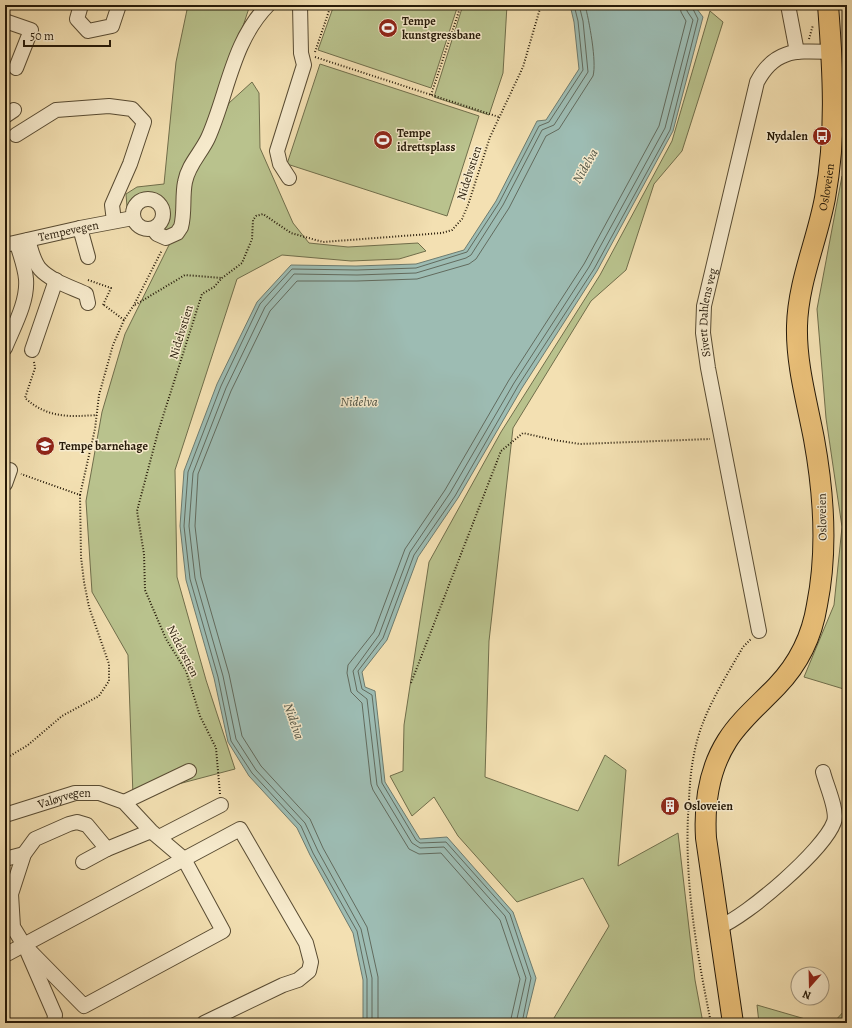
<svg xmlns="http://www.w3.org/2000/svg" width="852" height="1028" viewBox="0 0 852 1028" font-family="Alegreya,serif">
	<rect width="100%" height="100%" fill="#f3e0b2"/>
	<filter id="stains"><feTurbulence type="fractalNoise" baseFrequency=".005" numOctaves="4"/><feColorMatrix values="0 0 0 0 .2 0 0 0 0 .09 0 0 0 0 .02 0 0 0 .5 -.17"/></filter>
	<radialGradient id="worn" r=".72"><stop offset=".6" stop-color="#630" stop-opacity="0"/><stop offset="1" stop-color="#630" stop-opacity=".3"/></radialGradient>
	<g fill="#b9c28d" stroke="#706e4b">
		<path d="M 188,5 L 250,5 L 178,222 L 172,231 L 163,231 C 165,228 168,224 169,220 C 174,205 159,192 145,194 C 138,194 132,201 127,207 L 126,194 L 137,187 L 164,184 L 176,62 Z"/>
		<polygon points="334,5 458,5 431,88 318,50"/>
		<polygon points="463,5 507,5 503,73 489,115 434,97"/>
		<polygon points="710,11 723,22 682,151 654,184 626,270 591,301 513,428 489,641 485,777 578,811 605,755 626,770 618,866 678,833 695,980 703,1023 551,1023 609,926 583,878 517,902 458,836 434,797 412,816 390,776 403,771 404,725 429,562 501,432 600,275 672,141"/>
		<polygon points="320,64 479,116 447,216 287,164"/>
		<polygon points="252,82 259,93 260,148 293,223 309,243 348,247 418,243 426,251 399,259 351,261 282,255 237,279 175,470 177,577 206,680 235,769 133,796 128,655 92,592 86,501 102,412 125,334 170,243 191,178 215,135 229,103"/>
		<polygon points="847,175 847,690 804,677 834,605 842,527 826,418 817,309 842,176"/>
		<polygon points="757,1005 819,1023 759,1023"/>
		<polygon points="847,1008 847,1023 833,1023"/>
	</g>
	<polygon fill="#9dbcb3" stroke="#6d7b6f" points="570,5 694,5 703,17 673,131 597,271 522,388 458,498 418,557 387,640 362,672 365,687 375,691 385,782 420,839 447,837 513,912 536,978 525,1023 363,1023 363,980 353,933 310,855 297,828 249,776 228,742 214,678 186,580 180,526 184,471 217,384 257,302 291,265 356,266 416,264 464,250 496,201 537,121 546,120 579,69 574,22"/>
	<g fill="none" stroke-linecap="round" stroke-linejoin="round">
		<g stroke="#626b5e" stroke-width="1">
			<polyline points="367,1023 367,979 357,931 313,853 301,826 252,773 231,741 218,677 190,579 184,526 188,472 221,386 260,304 292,269 357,270 416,268 467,252 499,203 539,126 549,122 583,70 578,21 574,5"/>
			<polyline points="372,1023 372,978 361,929 318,851 305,823 256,770 236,739 223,676 195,578 189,526 193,473 226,388 265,307 294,274 357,275 416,273 466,258 471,255 503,205 542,130 554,125 588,72 583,21 579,5"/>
			<path d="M 378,1023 L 378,977 L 367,927 L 323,848 L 310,819 L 261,766 L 242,736 L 229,674 L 201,577 L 195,526 L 198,474 L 231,391 L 270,311 L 297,281 L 357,281 L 417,279 L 469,264 L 476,259 L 509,208 L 546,136 L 559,129 L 593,76 C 597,62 589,20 585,5"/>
			<polyline points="510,1023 520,979 500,920 441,853 419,854 409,849 373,790 371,784 362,703 351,692 347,673 348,665 374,632 405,549 445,490 509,380 584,264 659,126 686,21 681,12 680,5"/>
			<polyline points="516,1023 526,978 505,916 444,847 420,848 412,843 377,785 367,699 357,691 353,671 379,635 410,552 450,493 514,383 589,267 665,128 693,20 687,11 686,5"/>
			<polyline points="522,1023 531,978 510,914 446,842 420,843 416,840 382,783 372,695 362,689 358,671 383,638 414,555 455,496 518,386 594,269 670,130 698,19 691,5"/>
		</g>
		<g stroke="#594c33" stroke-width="16">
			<g id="minor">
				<polyline points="81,5 77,19 88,31 112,26 119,5"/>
				<polyline points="788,5 797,52"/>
				<polyline points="5,21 31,30 16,68"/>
				<polyline points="5,116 14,110"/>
				<polyline points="16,135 56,110 109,106 132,109 144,122 130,164 112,205 114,221"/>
				<polyline points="289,178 280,164 277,151 304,65 301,53 300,5"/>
				<circle cx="148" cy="214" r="15"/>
				<polyline points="80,228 88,257"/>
				<path d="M 153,229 L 157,234 L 166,238 L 177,233 L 181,227 C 185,213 182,197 185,182 C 188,165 201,153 208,138 C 228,93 232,42 268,5"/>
				<path d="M 28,240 C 31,249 33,261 40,269 C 51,281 71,287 86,294 L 88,303"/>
				<path id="s1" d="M 5,245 L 80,228 L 133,218"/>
				<path d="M 5,348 C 13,328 28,302 26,279 C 25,267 20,255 17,243"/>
				<polyline points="32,350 56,280"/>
				<polyline points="5,484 10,470"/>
				<path id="s2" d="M 759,631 L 708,368 L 703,333 L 704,306 L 757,82 C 775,48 797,51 831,52"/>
				<polyline points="124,802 189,771"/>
				<path id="s3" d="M 5,815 L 75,793 L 99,793 L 124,802 L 151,831 L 184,859 L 223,931 L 84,1006 L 24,945 L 13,927 L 11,894 L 24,854 L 35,839 L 69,824 L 77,822 L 87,825 L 107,849 L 151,831"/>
				<polyline points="159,837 221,805"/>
				<polyline points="5,859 24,854"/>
				<polyline points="83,862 107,849"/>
				<path d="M 719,927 C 747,916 824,850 834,822 C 838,810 826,785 823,772"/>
				<polyline points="28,953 55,1015 54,1023"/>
				<polyline points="5,955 240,829 306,943 311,962 309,971 298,980 283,985 204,1023"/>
			</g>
		</g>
		<g stroke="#261a09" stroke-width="22">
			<g id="highway">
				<path id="s4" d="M 733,1023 L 706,838 C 704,804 708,771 727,741 C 740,720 760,704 777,686 C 799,663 812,636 817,605 C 828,550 824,494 814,439 C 807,402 796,364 797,326 C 798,282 817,241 825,198 C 837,133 833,70 828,5"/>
			</g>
		</g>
		<g stroke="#261a09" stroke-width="2" stroke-dasharray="1 2" stroke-linecap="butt">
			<polyline points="809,39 813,25"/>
			<polyline points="315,52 331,5"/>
			<polyline points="315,57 499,117"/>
			<polyline points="431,95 461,5"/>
			<polyline points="88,280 111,288 103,305"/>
			<polyline points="104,305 124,320"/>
			<polyline points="135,305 185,275 222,278"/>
			<path d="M 34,362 L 35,368 L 25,398 C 47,418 69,417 97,415"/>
			<polyline points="80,495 95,429 99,395 113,345 124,320 134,305 162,250"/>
			<polyline points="411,683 501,451 523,433 554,440 580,444 710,439"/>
			<polyline points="5,759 28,745 62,716 99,696 109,681 109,664 89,607 84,582 81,557 80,495 21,474"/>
			<polyline points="220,794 216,748 200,716 186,671 166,639 145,590 144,554 137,511 158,432 202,294 214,287 222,278 242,263 252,239 253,220 256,216 263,214 291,233 323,242 442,233 452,230 462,219 468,205 490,137 523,67 541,5"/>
			<path d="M 711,1023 C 696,949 683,875 689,800 C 690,775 693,751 701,728 C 711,700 728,673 743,647 L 751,639"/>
		</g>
		<use href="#minor" stroke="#f7ebcd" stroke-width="14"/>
		<use href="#highway" stroke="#eac079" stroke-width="20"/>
	</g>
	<defs>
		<g id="stadium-disc" transform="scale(1)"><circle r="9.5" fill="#8f2418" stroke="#f7ebcd"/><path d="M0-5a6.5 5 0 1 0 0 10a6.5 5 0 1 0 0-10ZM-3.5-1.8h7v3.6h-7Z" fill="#fff"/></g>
		<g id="bus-disc" transform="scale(1)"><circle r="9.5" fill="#8f2418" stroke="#f7ebcd"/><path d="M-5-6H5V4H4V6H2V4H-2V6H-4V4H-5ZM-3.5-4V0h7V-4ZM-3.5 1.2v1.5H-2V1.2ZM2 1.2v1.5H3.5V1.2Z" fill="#fff"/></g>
		<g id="school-disc" transform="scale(1)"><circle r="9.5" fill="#8f2418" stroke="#f7ebcd"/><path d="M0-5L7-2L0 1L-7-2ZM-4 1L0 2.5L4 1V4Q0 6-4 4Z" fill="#fff"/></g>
		<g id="building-disc" transform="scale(1)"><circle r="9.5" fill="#8f2418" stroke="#f7ebcd"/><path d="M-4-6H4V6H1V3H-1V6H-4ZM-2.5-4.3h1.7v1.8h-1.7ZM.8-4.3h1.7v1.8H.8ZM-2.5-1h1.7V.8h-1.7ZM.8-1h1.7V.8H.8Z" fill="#fff"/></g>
	</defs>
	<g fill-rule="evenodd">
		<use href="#stadium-disc" x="388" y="28"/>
		<use href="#bus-disc" x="822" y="136"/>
		<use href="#stadium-disc" x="383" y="140"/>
		<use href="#school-disc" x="45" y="446"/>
		<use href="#building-disc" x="670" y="806"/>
	</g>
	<g text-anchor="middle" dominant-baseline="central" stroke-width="3" stroke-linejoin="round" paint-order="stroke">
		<g font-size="12" font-weight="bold" fill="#261a09" stroke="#f7ebcd" text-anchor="start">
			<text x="402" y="21">Tempe<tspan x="402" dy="14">kunstgressbane</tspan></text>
			<text x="397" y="133">Tempe<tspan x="397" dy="14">idrettsplass</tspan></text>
			<text x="808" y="136" text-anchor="end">Nydalen</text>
			<text x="59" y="446">Tempe barnehage</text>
			<text x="684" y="806">Osloveien</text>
		</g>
		<g font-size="12" fill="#261a09" stroke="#f7ebcd">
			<text transform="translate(469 173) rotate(-72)">Nidelvstien</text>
			<text stroke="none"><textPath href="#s4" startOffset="878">Osloveien</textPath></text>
			<text stroke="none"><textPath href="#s1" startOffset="65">Tempevegen</textPath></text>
			<text stroke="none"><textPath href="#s2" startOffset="324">Sivert Dahlens veg</textPath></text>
			<text transform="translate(181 332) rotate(-73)">Nidelvstien</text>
			<text transform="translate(822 517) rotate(-91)">Osloveien</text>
			<text transform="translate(183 651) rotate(63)">Nidelvstien</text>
			<text stroke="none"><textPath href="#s3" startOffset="62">Valøyvegen</textPath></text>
		</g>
		<g font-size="13" font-style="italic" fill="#505344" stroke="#f7ebcd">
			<text transform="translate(585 166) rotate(-60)">Nidelva</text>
			<text x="359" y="401">Nidelva</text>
			<text transform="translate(294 721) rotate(71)">Nidelva</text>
		</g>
	</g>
	<rect width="852" height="1028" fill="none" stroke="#f3e0b2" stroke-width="20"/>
	<rect x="6" y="6" width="840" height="1016" fill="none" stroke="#261a09" stroke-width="2"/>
	<rect x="10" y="10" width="832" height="1008" fill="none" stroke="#261a09"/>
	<g transform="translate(810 986) rotate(200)"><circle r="19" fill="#f7ebcd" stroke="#a3977f"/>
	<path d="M0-3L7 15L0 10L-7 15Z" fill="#8f2418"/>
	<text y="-6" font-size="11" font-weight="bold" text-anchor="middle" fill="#261a09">N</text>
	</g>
	<path d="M24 40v6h86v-6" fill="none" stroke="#261a09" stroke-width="2"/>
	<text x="30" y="40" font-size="12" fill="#261a09" stroke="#f7ebcd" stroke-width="3" paint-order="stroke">50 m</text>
	<rect width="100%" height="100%" filter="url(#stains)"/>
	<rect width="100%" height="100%" fill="url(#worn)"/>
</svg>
